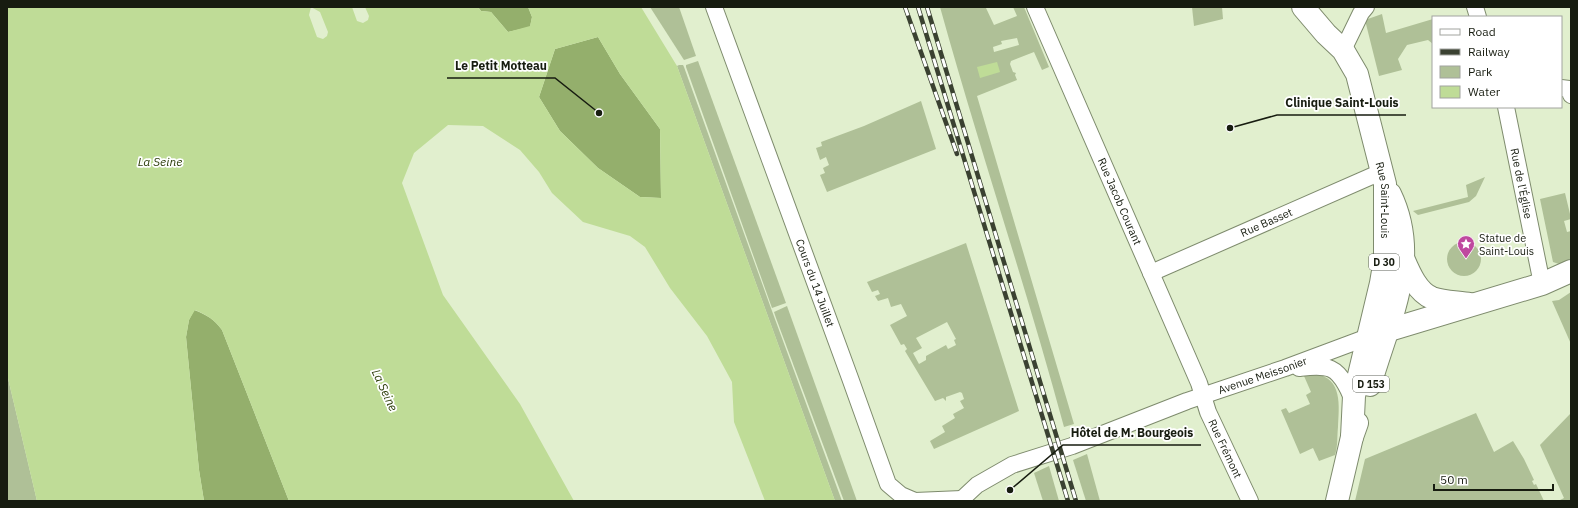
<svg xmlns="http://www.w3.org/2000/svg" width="1578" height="508" viewBox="0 0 1578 508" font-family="'IBM Plex Sans',sans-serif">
	<rect width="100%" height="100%" fill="#e1efce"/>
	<g fill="#afc097" fill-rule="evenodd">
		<polygon points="650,7 679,7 696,56 684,60"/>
		<path d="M 940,7 L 987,7 L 986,8 L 994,25 L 1017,16 L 1013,7 L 1024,7 L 1049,67 L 1042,70 L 1034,52 L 1011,61 L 1010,64 L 1013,72 L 1016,73 L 1015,75 L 1017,80 L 977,96 L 1074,424 L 1064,427 C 1026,286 979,148 940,7 ZM 1017,38 L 1019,45 L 994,52 L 993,47 L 1002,44 L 1001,41 Z"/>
		<polygon points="1192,7 1222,7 1223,19 1194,26"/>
		<polygon points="1382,14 1386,33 1433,19 1433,44 1428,40 1407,45 1398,59 1402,70 1379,76 1365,20"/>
		<polygon points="698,61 786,303 772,308 686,67 686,65"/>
		<polygon points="679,65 683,65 684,67 772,311 842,501 835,501 677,66"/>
		<polygon points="921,101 936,149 827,192 820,175 825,173 823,168 829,165 826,157 820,160 816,148 822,146 821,142 864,126"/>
		<polygon points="1485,177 1476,196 1469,202 1418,215 1413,211 1468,197 1466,185"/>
		<polygon points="1565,193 1570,214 1571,214 1571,219 1564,221 1567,232 1571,231 1571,259 1559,264 1553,262 1540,199"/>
		<circle cx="1464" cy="259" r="17"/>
		<path d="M 966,243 L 1019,411 L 934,449 L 930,441 L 945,432 L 942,426 L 955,418 L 953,414 L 964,408 L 960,401 L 964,399 L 962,393 L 960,392 L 946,397 L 946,401 L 943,398 L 935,401 L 905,351 L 907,349 L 904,344 L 901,345 L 890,325 L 907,316 L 901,304 L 891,307 L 888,298 L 878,301 L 875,296 L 880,294 L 878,290 L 872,292 L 867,282 ZM 947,322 L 956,339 L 954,340 L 956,345 L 948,349 L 946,345 L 926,356 L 926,360 L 919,364 L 913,353 L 922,348 L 916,338 Z"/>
		<polygon points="1571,292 1571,344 1552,301 1559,300"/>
		<polygon points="787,306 857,501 844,501 776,318 774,312"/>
		<polygon points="7,374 37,501 7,501"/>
		<path d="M 1315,374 C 1343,378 1339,406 1338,427 C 1337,436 1338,446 1335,455 L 1319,461 L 1313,448 L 1300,454 L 1281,410 L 1286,408 L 1289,413 L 1310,404 L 1306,395 L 1311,392 L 1304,376 Z"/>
		<polygon points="1476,413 1494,452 1513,441 1524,459 1534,480 1532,481 1534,485 1536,484 1544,501 1355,501 1365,459"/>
		<polygon points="1571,413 1571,501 1558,501 1564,498 1540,445"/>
		<polygon points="1087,454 1100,501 1086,501 1073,460"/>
		<polygon points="1049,466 1059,501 1043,501 1034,473"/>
	</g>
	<g fill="#94af6c">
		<polygon points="478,7 528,7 532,17 530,27 508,32 491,12 481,11"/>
		<polygon points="598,37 620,74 660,129 661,198 640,197 598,168 560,131 539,97 555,49"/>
		<path d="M 194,310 C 207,315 214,319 222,330 L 289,501 L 204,501 L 199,470 L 186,337 L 189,320 Z"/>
	</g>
	<g fill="#bfdc97" fill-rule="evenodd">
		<path d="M 7,7 L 352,7 L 357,21 L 363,23 L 368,20 L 369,16 L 365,7 L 478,7 L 481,11 L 491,12 L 508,32 L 530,26 L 532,17 L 528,7 L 641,7 L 677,66 L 835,501 L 765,501 L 734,422 L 732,382 L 707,336 L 670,288 L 645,247 L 630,236 L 583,222 L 552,193 L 539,172 L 520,150 L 483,126 L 448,125 L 414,153 L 402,183 L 443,295 L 520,404 L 574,501 L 289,501 L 222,330 C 214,319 207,315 195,310 L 189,320 L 186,337 L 199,470 L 204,501 L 37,501 L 7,374 ZM 311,7 L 320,12 L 328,32 L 327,36 L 323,39 L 317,37 L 309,15 ZM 598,37 L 620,74 L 660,129 L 661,198 L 640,197 L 598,168 L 560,131 L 539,97 L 555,49 Z"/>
		<polygon points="997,62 1000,72 980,78 977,67"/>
	</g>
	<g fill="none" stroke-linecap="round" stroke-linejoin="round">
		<g stroke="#7e8b6d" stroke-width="18">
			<g id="minor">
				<path id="s1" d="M 714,7 L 850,378 L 888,484 L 901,495 L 915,501 L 962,499"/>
				<path id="s2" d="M 1035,7 L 1199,383 L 1208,412 L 1250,501"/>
				<polyline points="1475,7 1478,17"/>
				<polyline points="1343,50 1361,13 1366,7"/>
				<polyline points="1561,88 1569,89 1571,95"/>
				<path id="s3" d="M 1506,107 L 1542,284"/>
				<path id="s4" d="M 1151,273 L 1381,172"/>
				<path d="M 1299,368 C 1308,367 1322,365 1331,369 C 1342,374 1351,393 1353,403"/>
				<path id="s5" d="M 962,499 L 977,485 L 1012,465 L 1072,446 L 1187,401 L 1285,368 L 1368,337"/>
			</g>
		</g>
		<g stroke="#7e8b6d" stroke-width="24">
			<g id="primary">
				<path id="s6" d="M 1303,7 L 1326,34 L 1343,50 L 1357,74 L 1385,184 L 1385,259 L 1381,283 L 1354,396 L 1352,437"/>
				<path d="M 1403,258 C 1409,272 1417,292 1432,298 C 1443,302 1458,302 1470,304"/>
				<polyline points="1376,334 1542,284 1571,271"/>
				<path d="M 1370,385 C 1388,321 1422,260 1390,194"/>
				<polyline points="1337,501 1352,437 1357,423"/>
			</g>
		</g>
		<use href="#minor" stroke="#fff" stroke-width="16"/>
		<use href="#primary" stroke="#fff" stroke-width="22"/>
		<g stroke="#3a4131" stroke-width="4.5">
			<g id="rail">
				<polyline points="905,7 957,154"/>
				<polyline points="918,7 1068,501"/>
				<polyline points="927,7 1076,501"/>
			</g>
		</g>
		<use href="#rail" stroke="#fff" stroke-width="3" stroke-dasharray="9" stroke-linecap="butt"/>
	</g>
	<defs>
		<g id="sight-pin" transform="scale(0.9)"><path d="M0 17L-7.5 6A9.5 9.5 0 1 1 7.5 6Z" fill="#bf489f" stroke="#fff"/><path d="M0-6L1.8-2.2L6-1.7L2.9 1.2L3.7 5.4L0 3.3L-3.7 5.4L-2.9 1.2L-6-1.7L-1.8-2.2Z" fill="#fff"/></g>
	</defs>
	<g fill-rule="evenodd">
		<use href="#sight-pin" x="1466" y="244"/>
	</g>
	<g text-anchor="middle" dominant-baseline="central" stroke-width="3.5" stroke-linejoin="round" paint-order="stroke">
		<g fill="#fff" stroke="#5d6058" stroke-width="1">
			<rect x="1369" y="254" width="30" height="16" rx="3"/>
			<rect x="1353" y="376" width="36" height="16" rx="3"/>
		</g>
		<g font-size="10" font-weight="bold" fill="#171c10">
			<text x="1384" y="262">D 30</text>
			<text x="1371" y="384">D 153</text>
		</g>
		<g font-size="11" fill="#171c10" stroke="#fff">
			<text stroke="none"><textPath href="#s3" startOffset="78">Rue de l'Église</textPath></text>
			<text stroke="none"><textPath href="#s2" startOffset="212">Rue Jacob Courant</textPath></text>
			<text stroke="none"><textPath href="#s6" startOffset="216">Rue Saint-Louis</textPath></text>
			<text stroke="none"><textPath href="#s4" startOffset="126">Rue Basset</textPath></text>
			<text stroke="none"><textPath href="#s1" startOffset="294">Cours du 14 Juillet</textPath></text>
			<text stroke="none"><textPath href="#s5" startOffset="327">Avenue Meissonier</textPath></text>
			<text stroke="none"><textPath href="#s2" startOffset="481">Rue Frémont</textPath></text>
		</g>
		<g font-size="11" fill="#171c10" stroke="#fff" text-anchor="start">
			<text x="1479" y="238">Statue de<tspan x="1479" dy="13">Saint-Louis</tspan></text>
		</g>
		<g font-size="12" font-style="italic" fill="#2c3d0a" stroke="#fff">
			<text x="160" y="161">La Seine</text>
			<text transform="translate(385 390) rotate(65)">La Seine</text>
		</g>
	</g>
	<path fill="none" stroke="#171c10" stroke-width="1.5" d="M599 113L555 78H447M1230 128L1277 115H1406M1010 490L1063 445H1201"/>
	<g fill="#171c10" stroke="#fff" stroke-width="1.5">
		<circle cx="599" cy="113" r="4"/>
		<circle cx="1230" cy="128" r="4"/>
		<circle cx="1010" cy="490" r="4"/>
	</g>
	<g font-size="12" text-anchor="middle" font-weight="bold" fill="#171c10" stroke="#fff" stroke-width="3.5" stroke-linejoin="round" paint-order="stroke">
		<text x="501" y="70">Le Petit Motteau</text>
		<text x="1342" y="107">Clinique Saint-Louis</text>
		<text x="1132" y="437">Hôtel de M. Bourgeois</text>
	</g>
	<rect width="1578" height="508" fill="none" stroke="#171c10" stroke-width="16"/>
	<rect x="1432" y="16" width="130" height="92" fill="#ffffff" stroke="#a2a49f"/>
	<rect x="1440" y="29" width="20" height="6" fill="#ffffff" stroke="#a2a49f"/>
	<text x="1468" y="36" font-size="12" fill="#171c10">Road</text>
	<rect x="1440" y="49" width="20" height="6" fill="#3a4131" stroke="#a2a49f"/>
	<text x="1468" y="56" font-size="12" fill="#171c10">Railway</text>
	<rect x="1440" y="66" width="20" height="12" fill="#afc097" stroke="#a2a49f"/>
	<text x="1468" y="76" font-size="12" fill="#171c10">Park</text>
	<rect x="1440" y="86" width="20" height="12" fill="#bfdc97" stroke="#a2a49f"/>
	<text x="1468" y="96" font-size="12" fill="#171c10">Water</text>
	<path d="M1434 484v6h119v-6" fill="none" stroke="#171c10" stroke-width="2"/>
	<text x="1440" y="484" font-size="12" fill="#171c10" stroke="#ffffff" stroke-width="3" paint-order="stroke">50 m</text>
</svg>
